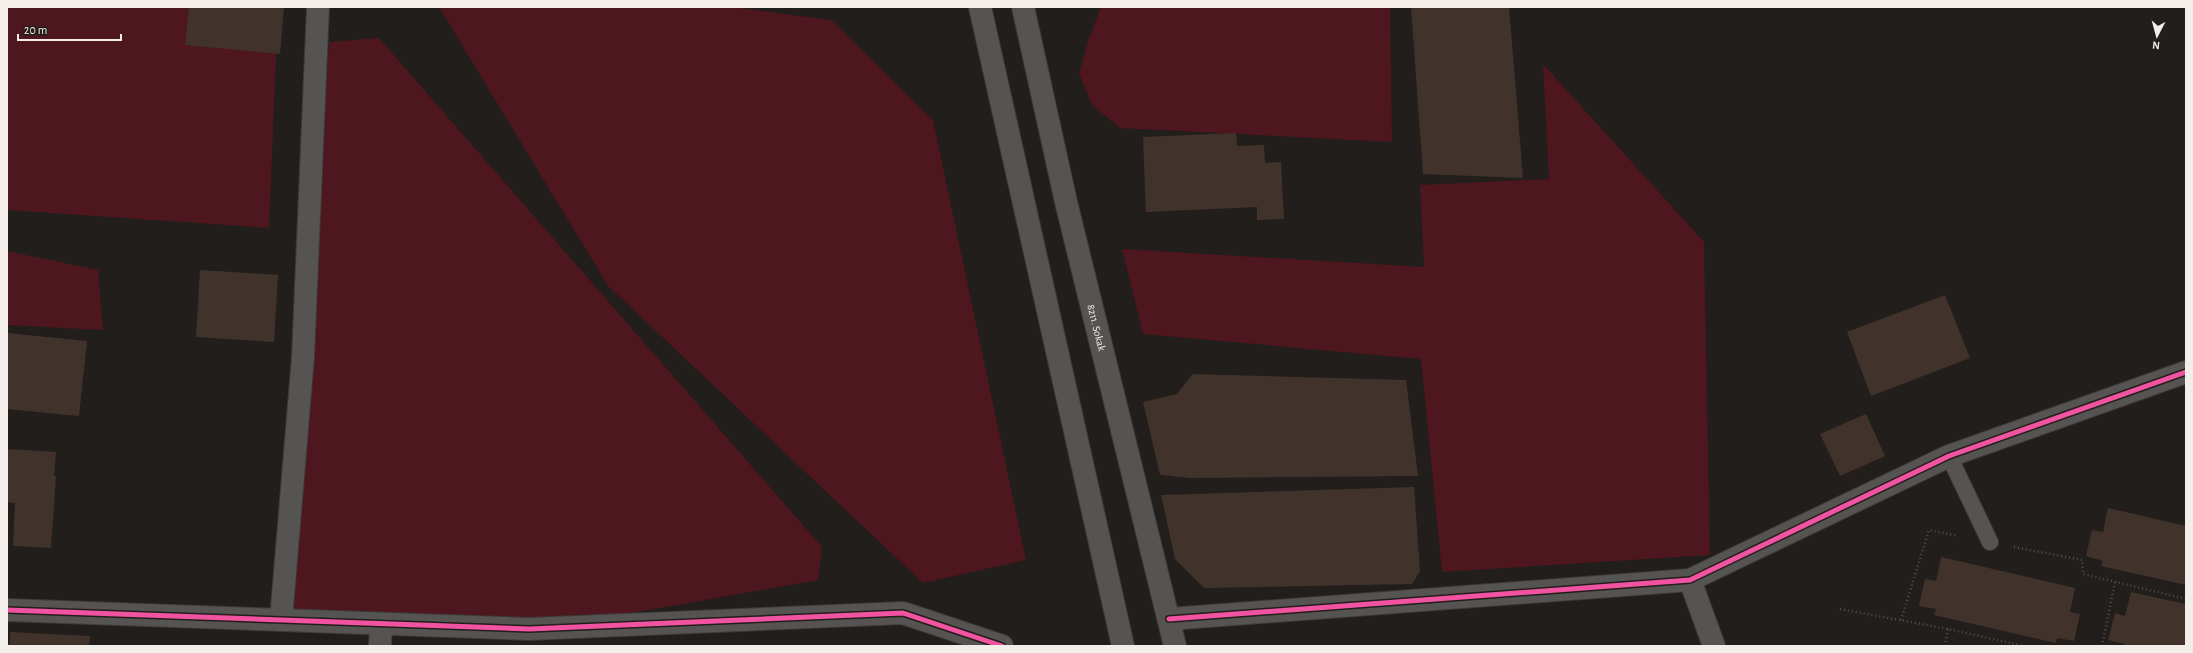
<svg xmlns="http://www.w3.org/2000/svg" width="2193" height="653" viewBox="0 0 2193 653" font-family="'Alegreya Sans',sans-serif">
	<rect width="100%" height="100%" fill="#211e1b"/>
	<g fill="#4e161e">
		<polygon points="7,7 278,7 269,228 7,210"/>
		<polygon points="439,7 731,7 831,20 933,120 1026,560 923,583 608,286"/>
		<polygon points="1101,7 1390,7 1392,142 1120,128 1092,105 1079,74 1089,38"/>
		<polygon points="379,38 822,547 818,580 621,615 381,624 293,620 329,42"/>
		<polygon points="1543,64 1704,242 1710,555 1442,572 1421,359 1143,334 1122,249 1424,267 1420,185 1549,179"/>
		<polygon points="7,251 98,270 103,330 7,325"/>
	</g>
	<g fill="#41332c">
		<polygon points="189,7 284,7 280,54 185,45"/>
		<polygon points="1411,7 1509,7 1523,178 1423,174"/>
		<polygon points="1236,133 1237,146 1264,145 1265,163 1281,162 1284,219 1257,220 1257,207 1146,212 1143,137"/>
		<polygon points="200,270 278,275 274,342 196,337"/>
		<polygon points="1945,295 1970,358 1871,396 1847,332"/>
		<polygon points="7,333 87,341 79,416 7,409"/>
		<polygon points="1193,374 1406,380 1418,476 1191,478 1160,475 1143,402 1177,394"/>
		<polygon points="1866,414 1885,456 1840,476 1820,434"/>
		<polygon points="7,449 56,452 54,476 56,476 51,548 13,546 15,503 7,502"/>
		<polygon points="1414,487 1420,571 1412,584 1204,588 1175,559 1161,495"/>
		<polygon points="2108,508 2186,526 2186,585 2101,566 2103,561 2086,556 2092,530 2103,532"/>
		<polygon points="1941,557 2075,588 2070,612 2080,614 2074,641 2057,638 2056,643 1934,615 1936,609 1919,606 1925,579 1936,581"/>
		<polygon points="2131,592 2186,604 2186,646 2124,646 2125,644 2108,640 2115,613 2125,616"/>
		<polygon points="10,632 90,636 89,646 7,646 7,644 10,644"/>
	</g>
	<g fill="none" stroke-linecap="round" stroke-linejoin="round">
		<g stroke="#3c3a37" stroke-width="18">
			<polyline id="service" points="1949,456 1990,542"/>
		</g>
		<g stroke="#3c3a37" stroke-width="24">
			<g id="minor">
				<polyline points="1690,580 1714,646"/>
				<polyline points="7,610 529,629 903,613 1002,646"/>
				<polyline points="1169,619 1690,580 1949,456 2186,372"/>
				<polyline points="281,620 303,357 318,7"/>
				<polyline points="380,646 381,624"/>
			</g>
		</g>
		<g stroke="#3c3a37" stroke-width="24">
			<g id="tertiary">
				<polyline points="980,7 1123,646"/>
				<path id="s1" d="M 1023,7 L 1066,202 L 1175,646"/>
			</g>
		</g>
		<g stroke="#52504e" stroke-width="2.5" stroke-dasharray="1 3" stroke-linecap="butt">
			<polyline points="2014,547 2082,560 2083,574 2186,599"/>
			<polyline points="1840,609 1948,629 2024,646"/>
			<polyline points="1901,620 1929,530 1958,536"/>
			<polyline points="1945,646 1948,629"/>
			<polyline points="2102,646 2115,582"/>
		</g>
		<use href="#service" stroke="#565452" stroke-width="16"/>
		<use href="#minor" stroke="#565452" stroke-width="22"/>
		<use href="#tertiary" stroke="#565452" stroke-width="22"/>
		<g stroke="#241e18" stroke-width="8">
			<g id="cycleway">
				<polyline points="7,610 529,629 903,613 1002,646"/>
				<polyline points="1169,619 1690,580 1949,456 2186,372"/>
			</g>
		</g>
		<use href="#cycleway" stroke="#f153a3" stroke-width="5"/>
	</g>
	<g text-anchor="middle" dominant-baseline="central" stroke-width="3" stroke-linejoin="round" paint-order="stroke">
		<g font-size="11" fill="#f3eeea" stroke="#241e18">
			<text stroke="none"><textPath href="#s1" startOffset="329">8211. Sokak</textPath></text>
		</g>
	</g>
	<rect width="2193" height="653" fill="none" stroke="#f3eeea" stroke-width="16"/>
	<g transform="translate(2157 36) rotate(186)" stroke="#241e18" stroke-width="3" paint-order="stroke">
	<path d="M0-3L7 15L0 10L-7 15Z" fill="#f3eeea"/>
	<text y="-6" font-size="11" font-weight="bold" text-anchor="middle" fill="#f3eeea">N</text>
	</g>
	<path d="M18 34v6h103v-6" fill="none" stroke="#f3eeea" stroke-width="2"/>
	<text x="24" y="34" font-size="12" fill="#f3eeea" stroke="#241e18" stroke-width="3" paint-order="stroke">20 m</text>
</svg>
